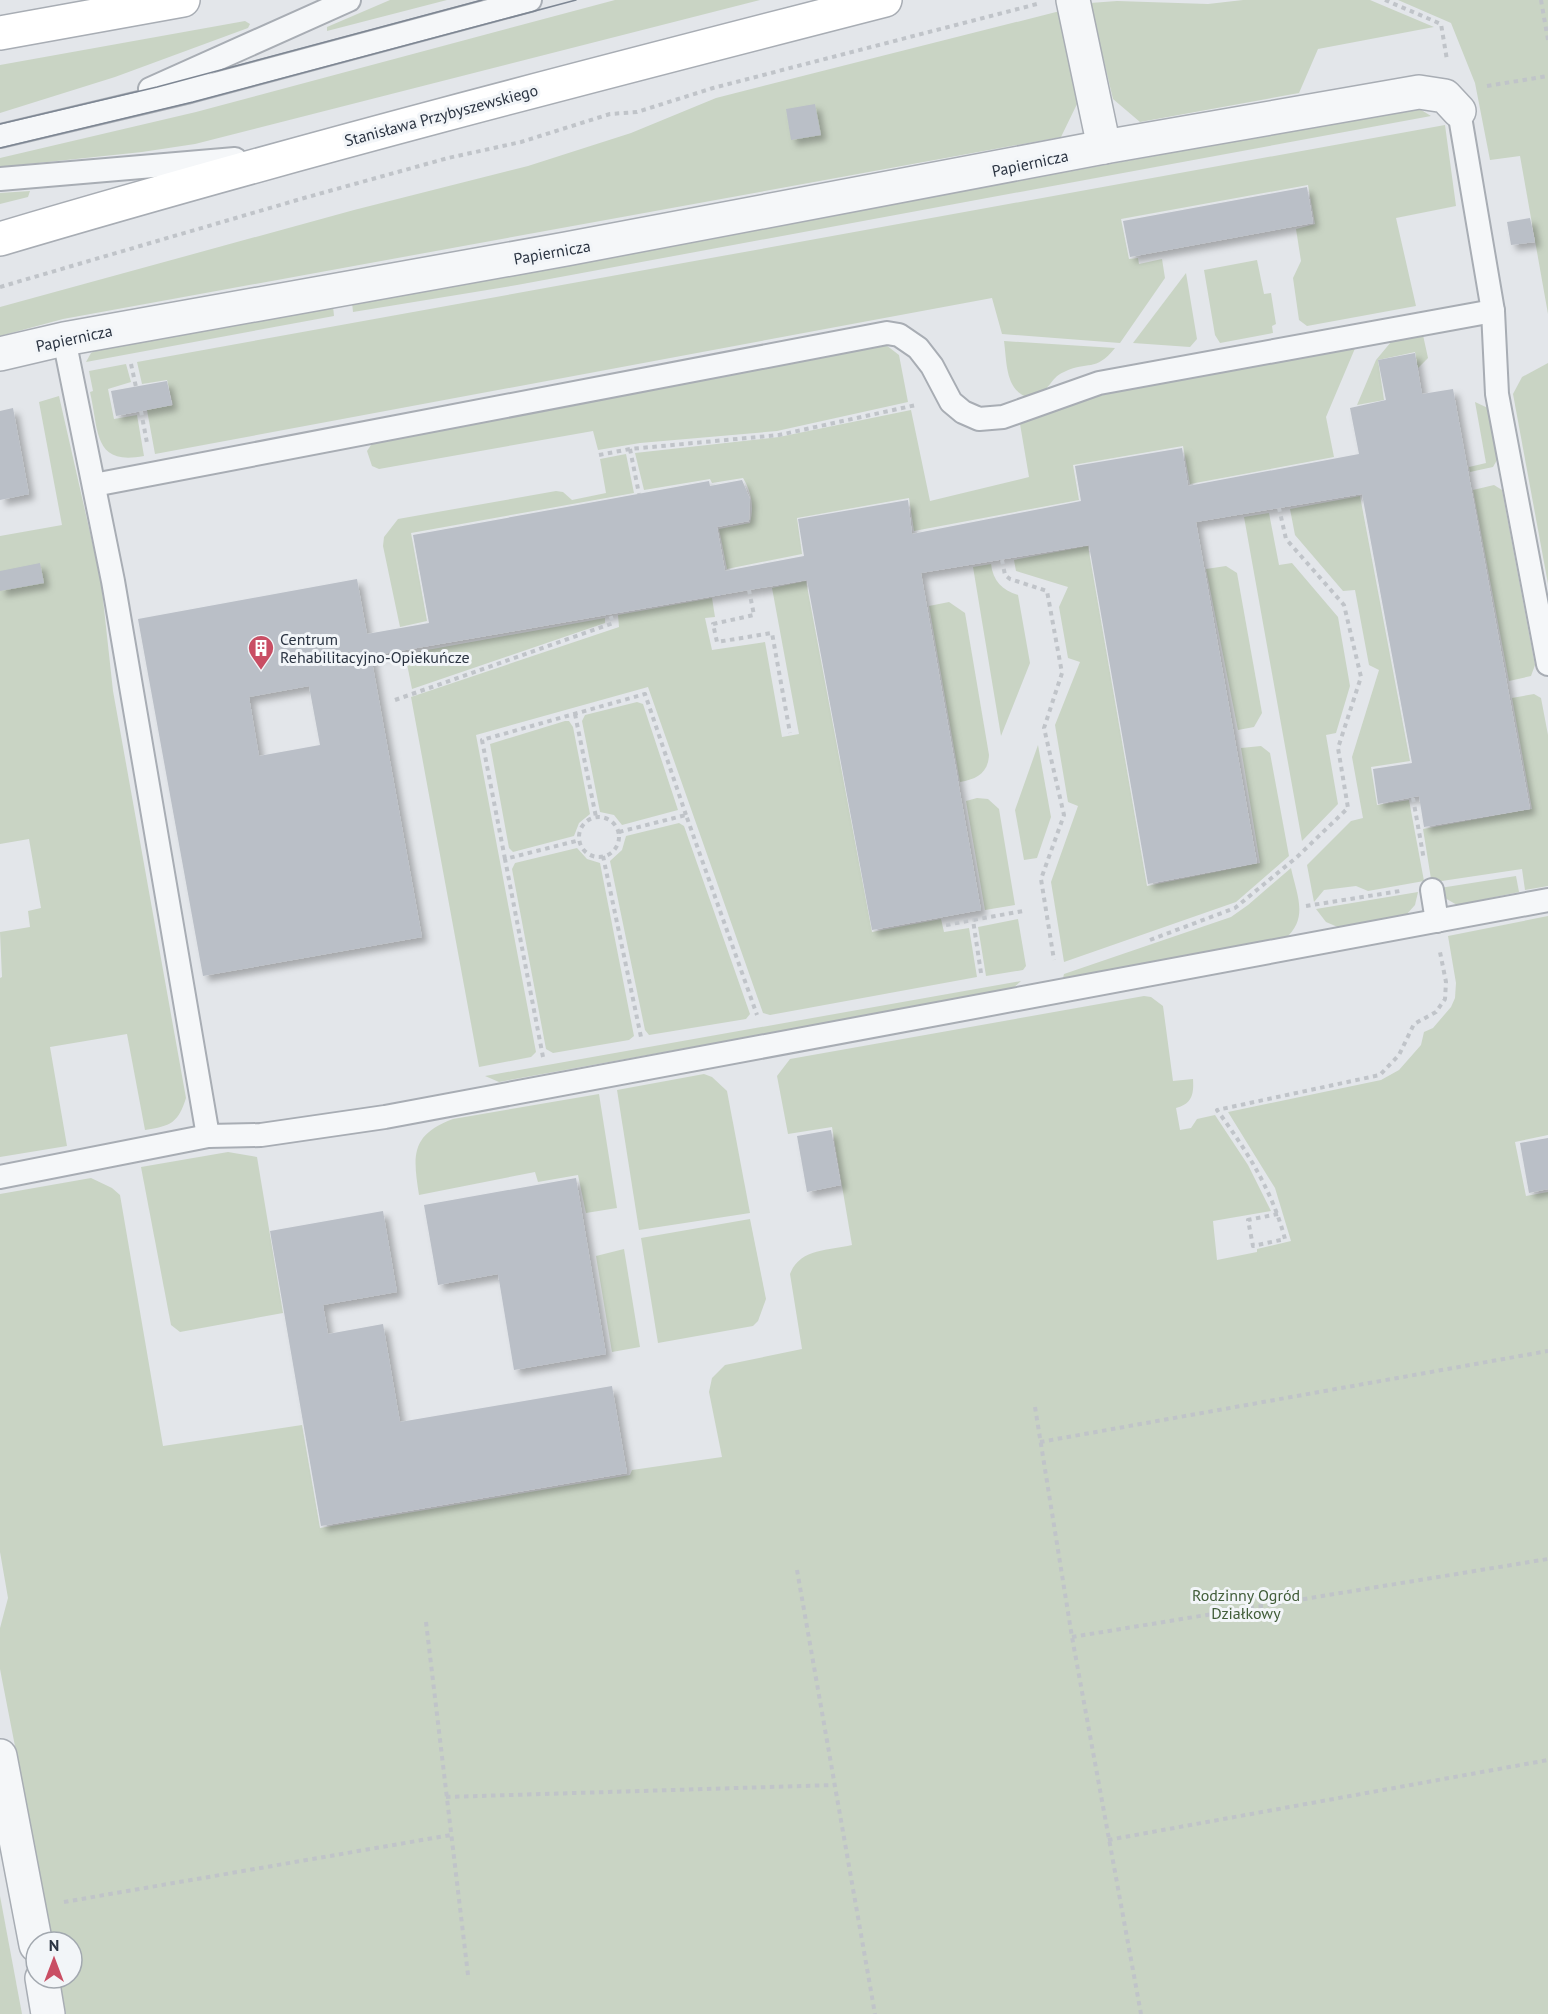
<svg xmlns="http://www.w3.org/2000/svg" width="1548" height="2014" viewBox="0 0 1548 2014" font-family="'PT Sans',sans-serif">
	<defs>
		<filter id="shadow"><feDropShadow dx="5.5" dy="5.5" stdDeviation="3" flood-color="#0004"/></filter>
	</defs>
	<rect width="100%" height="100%" fill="#e3e6ea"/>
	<g fill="#c9d4c4">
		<polygon points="390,0 447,0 327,31 327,27"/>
		<polygon points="615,0 760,0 195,144 142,152 0,167 0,158 196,112"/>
		<polygon points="1243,0 1370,0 1434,27 1318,49 1299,93 1140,122 1113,99 1090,3 1117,1 1208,4"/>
		<polygon points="1398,0 1548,0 1548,314 1520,156 1490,160 1475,83 1451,23"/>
		<polygon points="1060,11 1077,104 1061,137 63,319 0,336 0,307 354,210 528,166 631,133 716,98"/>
		<polygon points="245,21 250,24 248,28 115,77 0,113 0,65"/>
		<polygon points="1418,108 1431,116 517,285 353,312 352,302"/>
		<polygon points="1445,125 1456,206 1396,218 1416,306 1307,326 1299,320 1293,278 1301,261 1296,229 1315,224 1308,185 1121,219 1129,259 1138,258 1139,264 1162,259 1165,278 1120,343 1002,334 992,298 155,454 147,410 173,405 167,380 142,384 137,362"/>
		<polygon points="30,191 28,197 0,204 0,193"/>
		<polygon points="1257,260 1264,294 1271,293 1276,324 1272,326 1273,333 1220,343 1215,335 1204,270"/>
		<polygon points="1186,273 1197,339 1190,347 1133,343"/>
		<polygon points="333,306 334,316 86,362 91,353 97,350"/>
		<polygon points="1423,335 1428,358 1418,368 1415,352 1378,360 1384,400 1357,405 1376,360 1391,342"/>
		<path d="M 1004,341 L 1115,348 C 1095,373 1088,360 1064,372 C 1048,379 1053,390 1030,398 C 1005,392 1007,362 1004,341 Z"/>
		<polygon points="886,345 899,355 908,402 777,431 640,443 598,450 593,431 379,469 372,466 367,451 373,442"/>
		<path d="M 1356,346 L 1326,417 L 1334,457 L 1190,484 L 1183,446 L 1073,465 L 1079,500 L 914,531 L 909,498 L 797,518 L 802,554 L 727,569 L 719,529 L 750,523 C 754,507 752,493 743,478 L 712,483 L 710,479 L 644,490 L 635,453 L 779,437 L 911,410 L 930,501 L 1029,477 L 1020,424 L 1086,396 Z"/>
		<polygon points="1548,363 1548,584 1513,394 1522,377"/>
		<path d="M 126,364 L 131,382 L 108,389 L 114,419 L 137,415 L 144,456 C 93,466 99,431 90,392 L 93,391 L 89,371 Z"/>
		<path d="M 59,396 L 101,581 L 113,691 L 186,1098 C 178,1123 171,1126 145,1130 L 127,1034 L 50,1047 L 67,1146 L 0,1157 L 0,978 L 2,977 L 0,932 L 30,927 L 28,911 L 41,908 L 29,839 L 0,844 L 0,536 L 62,525 L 39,402 Z"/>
		<polygon points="1475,402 1488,408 1497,460 1493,467 1470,472 1469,467 1486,463"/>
		<polygon points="626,454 634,493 411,533 427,621 400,627 383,546 384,537 398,519 556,491 563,492 572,500 606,493 600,459"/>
		<polygon points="1494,485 1502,490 1535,665 1531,676 1509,681 1473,490"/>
		<polygon points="1360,496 1410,761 1371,767 1377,805 1409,800 1424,881 1368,891 1356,886 1324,890 1314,902 1307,865 1351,821 1363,818 1352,757 1379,670 1369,665 1355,590 1343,591 1295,535 1290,509"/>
		<polygon points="1269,513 1279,565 1292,563 1338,617 1350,686 1336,733 1326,735 1338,804 1302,841 1244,517"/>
		<polygon points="1088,546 1147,886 1260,863 1241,748 1261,746 1270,753 1289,856 1236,902 1064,962 1051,882 1078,806 1068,802 1055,725 1080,662 1068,658 1059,607 1068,587 1016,571 1014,560"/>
		<path d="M 991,564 C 993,581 1002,590 1018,595 L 1030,663 L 1001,736 L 973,567 Z"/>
		<polygon points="1226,566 1237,573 1262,713 1254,727 1238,730 1206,569"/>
		<polygon points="806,581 872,932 941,919 944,932 969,928 977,977 770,1015 763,1013 648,687 476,735 536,1052 531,1057 479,1067 411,697 619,627 618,615 712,598 715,617 705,618 712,650 765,642 782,737 799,734 772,588"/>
		<path d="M 949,602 L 965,613 L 989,755 C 988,773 977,779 960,782 L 929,606 Z"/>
		<polygon points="605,618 605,623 412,689 405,654"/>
		<polygon points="1534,694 1541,698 1548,735 1548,886 1525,890 1522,869 1435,882 1431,879 1423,829 1532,809 1512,698"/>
		<polygon points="637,702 643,704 678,810 622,825 614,815 600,812 582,721 585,715"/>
		<polygon points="565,721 569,721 573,727 590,814 579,823 574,836 513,852 509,848 490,744"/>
		<polygon points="1038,745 1051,817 1037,858 1024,860 1015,810"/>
		<polygon points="977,798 988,799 999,809 1015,905 985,910 966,801"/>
		<polygon points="679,823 684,826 750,1014 746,1019 649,1035 645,1030 610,861 622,850 626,836"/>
		<polygon points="577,848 587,859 600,863 634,1036 629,1040 553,1053 546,1049 512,869 515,863"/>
		<path d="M 1291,868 C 1297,896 1309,918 1285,939 L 1063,978 L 1064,974 L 1231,917 L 1248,905 Z"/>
		<polygon points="1516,876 1519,892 1457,905 1445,898 1440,888"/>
		<polygon points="1418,892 1415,905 1406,915 1340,928 1326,922 1316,909"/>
		<path d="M 1548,916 L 1548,1135 L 1515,1142 L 1526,1196 L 1548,1192 L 1548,2014 L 66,2014 L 59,1978 L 72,1978 L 72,1942 L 53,1942 L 0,1669 L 0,1628 L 8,1598 L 0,1552 L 0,1194 L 91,1178 L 112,1188 L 120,1195 L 163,1446 L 302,1425 L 320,1528 L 630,1475 L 632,1470 L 722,1457 L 709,1392 L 712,1378 L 725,1365 L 802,1349 L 790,1274 C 800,1248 828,1251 852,1245 L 832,1127 L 788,1134 L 777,1076 L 790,1059 L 1144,996 L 1151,997 L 1163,1006 L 1173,1081 L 1193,1079 C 1194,1094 1192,1104 1176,1108 L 1180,1130 L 1191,1128 L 1197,1119 L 1215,1115 L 1248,1165 L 1271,1211 L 1213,1221 L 1217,1260 L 1257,1252 L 1257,1249 L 1291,1241 L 1275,1188 L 1228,1112 L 1381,1080 L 1399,1070 L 1421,1045 L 1424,1032 L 1433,1028 L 1451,1007 L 1455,998 L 1456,983 L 1448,936 Z"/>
		<polygon points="1018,919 1026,966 1023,970 986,976 978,927"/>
		<polygon points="1021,981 1012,989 499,1082 485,1076"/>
		<polygon points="704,1074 712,1077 727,1091 750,1213 639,1230 617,1090"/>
		<path d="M 599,1094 L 617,1208 L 586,1213 L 578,1175 L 538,1182 L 535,1172 L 419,1195 C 413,1156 410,1135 453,1119 Z"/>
		<polygon points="228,1152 257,1157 283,1313 180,1332 171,1325 141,1167"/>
		<polygon points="750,1219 766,1299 758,1321 753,1326 658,1343 641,1238"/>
		<polygon points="624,1249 640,1347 612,1352 596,1256"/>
		<polygon points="0,1896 22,2014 0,2014"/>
	</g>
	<g fill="#babfc7" fill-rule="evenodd" filter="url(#shadow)">
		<polygon points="815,104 821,135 791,140 786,109"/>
		<polygon points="1307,187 1313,223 1130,257 1123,221"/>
		<polygon points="1530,218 1535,242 1511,245 1507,222"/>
		<path d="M 1415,353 L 1422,394 L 1453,389 L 1530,809 L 1424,827 L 1419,796 L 1378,804 L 1373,769 L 1412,763 L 1362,494 L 1196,522 L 1257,863 L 1148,884 L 1089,545 L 921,573 L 981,910 L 872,930 L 807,580 L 371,656 L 422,937 L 203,976 L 138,619 L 357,579 L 367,634 L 429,623 L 413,535 L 709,481 L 710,486 L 742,480 L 750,499 L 749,521 L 717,527 L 725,571 L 804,556 L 798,519 L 908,500 L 912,534 L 1081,501 L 1075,466 L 1182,448 L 1188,486 L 1359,454 L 1350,408 L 1386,400 L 1378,360 ZM 309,686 L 320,745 L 259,756 L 249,697 Z"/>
		<polygon points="167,381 172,405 116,416 111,391"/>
		<polygon points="13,408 29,494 0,500 0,411"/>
		<polygon points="40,563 44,583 0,591 0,571"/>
		<polygon points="831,1130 841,1185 807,1192 797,1136"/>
		<polygon points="1548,1138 1548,1189 1529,1193 1520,1143"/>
		<polygon points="576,1178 606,1354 514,1370 498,1274 438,1285 424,1205"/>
		<polygon points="383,1211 397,1292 323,1305 328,1334 383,1324 400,1422 612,1386 627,1473 321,1526 270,1231"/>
	</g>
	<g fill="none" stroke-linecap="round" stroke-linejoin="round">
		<g stroke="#a8adb4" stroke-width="26">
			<g id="service">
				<polyline points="150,89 349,0"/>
				<polyline points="1459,111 1493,311 1497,394 1548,664"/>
				<polyline points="0,136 190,91 530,0"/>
				<polyline points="0,179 235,159"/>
				<polyline points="64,339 113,581 208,1136 261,1135 385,1117 1548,900"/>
				<polyline points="94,485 887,333 899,335 918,348 932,366 951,402 963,412 979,419 1003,417 1099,383 1493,311"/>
				<polyline points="1432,890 1437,921"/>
				<polyline points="0,1177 208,1136"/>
			</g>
		</g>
		<g stroke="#a8adb4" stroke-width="36">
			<g id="minor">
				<polyline points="1104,147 1419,92 1445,96 1459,111"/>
				<polyline points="0,354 64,339 566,249 1104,147 1073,0"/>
				<polyline points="0,1756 36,1945"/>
				<polyline points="42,1978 48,2014"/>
			</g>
		</g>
		<g stroke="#a8adb4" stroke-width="36">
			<g id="secondary">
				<polyline points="0,33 183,0"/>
				<path d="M 0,239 C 293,152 589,76 885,0"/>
			</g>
		</g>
		<g stroke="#c0c4c9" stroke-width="4" stroke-dasharray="4.5 4.5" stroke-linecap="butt">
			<polyline points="1385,0 1441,24 1447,60"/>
			<polyline points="1541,0 1548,40"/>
			<polyline points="1487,86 1548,76"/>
			<polyline points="0,287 304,198 448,158 521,142 610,114 637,112 713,88 1037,4"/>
			<polyline points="131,364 136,387"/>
			<polyline points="141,411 147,443"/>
			<polyline points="630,449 639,494"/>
			<polyline points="599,455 630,449 779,435 916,405"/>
			<polyline points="1002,560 1005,575 1010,579 1047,591 1062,673 1044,728 1064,815 1041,879 1054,960"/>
			<polyline points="749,590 754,615 713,624 717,642 772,633 790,733"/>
			<polyline points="395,700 613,623 610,614"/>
			<polyline points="575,714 596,817"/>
			<polyline points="1413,798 1424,860"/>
			<circle cx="599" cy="837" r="20"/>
			<polyline points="619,832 686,815 757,1015"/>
			<polyline points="603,856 641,1037"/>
			<polyline points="505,859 482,740 645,694 686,815"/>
			<polyline points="1306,906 1400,891"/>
			<polyline points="946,925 973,920"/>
			<polyline points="1150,940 1235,908 1297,857 1348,808 1338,748 1361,677 1344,605 1286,539 1279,508"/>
			<polyline points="981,973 973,920 1023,911"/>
			<polyline points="543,1057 505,859 580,840"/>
			<path d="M 1278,1214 L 1248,1220 L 1253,1246 L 1285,1239 C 1272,1190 1247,1151 1217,1110 L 1380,1075 L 1399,1055 L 1414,1024 L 1436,1012 L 1445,999 L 1446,982 L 1440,952"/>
			<polyline points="1035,1407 1072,1637 1141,2014"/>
			<polyline points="1040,1442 1548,1351"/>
			<polyline points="797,1570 875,2014"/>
			<polyline points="426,1622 468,1975"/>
			<polyline points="1072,1637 1548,1559"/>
			<polyline points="446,1797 835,1785"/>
			<polyline points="1108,1840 1548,1760"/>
			<polyline points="64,1902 451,1835"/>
		</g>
		<use href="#service" stroke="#f5f7f9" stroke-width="22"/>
		<use href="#minor" stroke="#f5f7f9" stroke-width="33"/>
		<use href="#secondary" stroke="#fff" stroke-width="33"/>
		<g stroke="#7d8693" stroke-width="1.5">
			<polyline points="0,124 157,87 482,0"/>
			<polyline points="0,148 193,102 576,0"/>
		</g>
	</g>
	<defs>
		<g id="building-pin" transform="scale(1.35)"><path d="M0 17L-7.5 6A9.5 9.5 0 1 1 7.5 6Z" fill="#c94e64" stroke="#f2f5f8"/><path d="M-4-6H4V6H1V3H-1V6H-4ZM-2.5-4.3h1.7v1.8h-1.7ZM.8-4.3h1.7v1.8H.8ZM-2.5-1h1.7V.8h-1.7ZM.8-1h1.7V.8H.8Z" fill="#fff"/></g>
	</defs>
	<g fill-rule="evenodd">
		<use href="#building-pin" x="261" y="648"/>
	</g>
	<g text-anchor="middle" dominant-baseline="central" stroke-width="6" stroke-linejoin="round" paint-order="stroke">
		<g font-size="16" fill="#2b3442" stroke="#f2f5f8">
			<text transform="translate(441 115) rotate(-15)">Stanisława Przybyszewskiego</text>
			<text transform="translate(1030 163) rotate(-12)">Papiernicza</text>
			<text transform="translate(552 252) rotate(-10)">Papiernicza</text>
			<text transform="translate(74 338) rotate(-12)">Papiernicza</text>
		</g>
		<g font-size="16" fill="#2b3442" stroke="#f2f5f8" text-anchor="start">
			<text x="280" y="639">Centrum<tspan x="280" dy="18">Rehabilitacyjno-Opiekuńcze</tspan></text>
		</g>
		<g font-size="16" fill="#415d39" stroke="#f2f5f8">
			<text x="1246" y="1595">Rodzinny Ogród<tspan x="1246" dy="18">Działkowy</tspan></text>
		</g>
	</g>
	<g transform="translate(54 1960)"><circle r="28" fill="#f2f5f8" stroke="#a2a8af" stroke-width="1.5"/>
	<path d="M0-4.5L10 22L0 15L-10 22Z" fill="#c94e64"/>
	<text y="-9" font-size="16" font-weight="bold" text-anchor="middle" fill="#2b3442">N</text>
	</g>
</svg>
